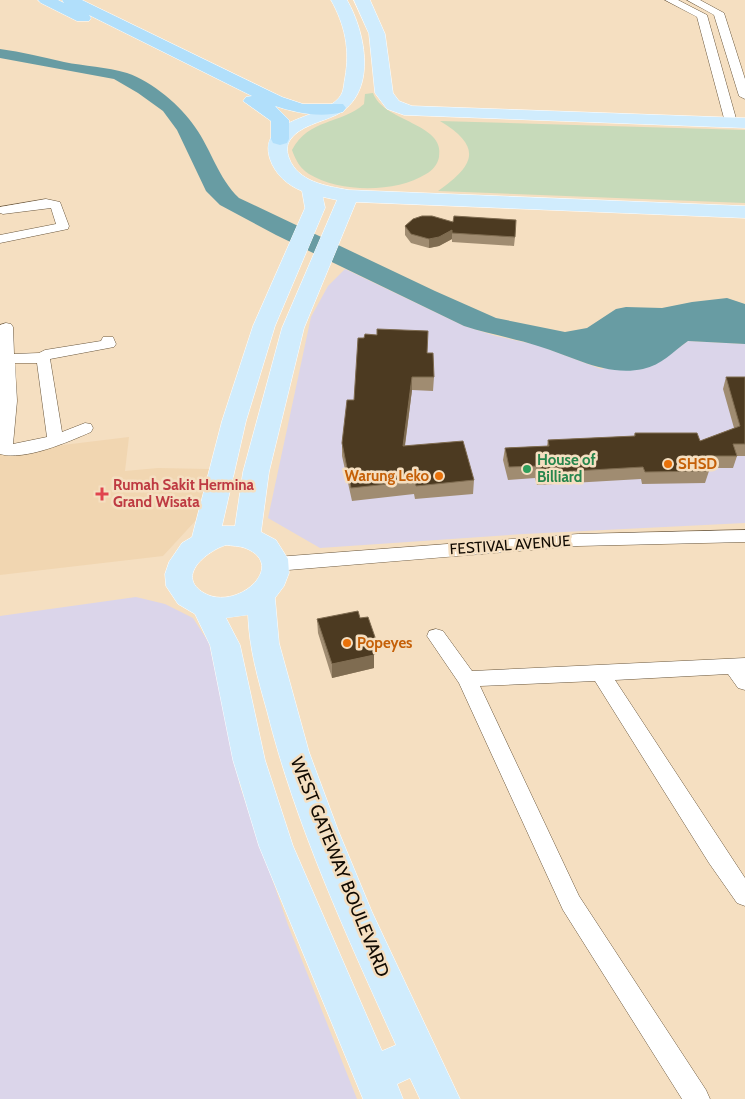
<svg xmlns="http://www.w3.org/2000/svg" width="745" height="1099" viewBox="0 0 745 1099" font-family="Cabin,sans-serif">
	<rect width="100%" height="100%" fill="#f5dfc1"/>
	<g fill="#dbd5ea">
		<polygon points="345,269 464,326 496,336 537,345 601,369 677,349 688,341 745,344 745,523 524,534 320,548 268,518 311,317 328,286"/>
		<polygon points="136,597 165,604 193,618 209,643 240,786 288,925 357,1099 0,1099 0,616"/>
	</g>
	<polygon fill="#f1d6b1" points="129,437 125,471 158,468 209,469 198,518 163,556 0,575 0,453 26,453 63,445"/>
	<g fill="#c7daba">
		<path d="M 373,93 C 383,122 446,123 439,157 C 438,164 432,171 426,174 C 396,193 340,193 309,174 C 300,168 296,161 292,150 C 309,118 340,125 364,104 L 365,94 Z"/>
		<path d="M 440,121 L 745,130 L 745,203 L 438,191 C 475,165 483,147 440,121 Z"/>
	</g>
	<path fill="#689ca3" d="M 0,49 C 22,52 42,57 64,62 C 84,66 107,67 127,73 C 153,82 181,106 195,127 C 212,151 218,178 239,198 L 435,291 L 496,318 L 565,332 L 587,328 L 616,309 L 626,307 L 662,308 L 692,302 L 727,298 L 745,304 L 745,344 L 688,341 C 672,352 662,365 643,369 C 606,377 572,356 538,346 C 514,338 488,334 464,326 L 276,235 L 220,205 L 206,191 L 177,130 L 163,111 L 138,93 L 114,79 L 0,58 Z"/>
	<g fill="none" stroke-linecap="round" stroke-linejoin="round">
		<g stroke="#6a573d" stroke-width="1">
			<g id="minor">
				<polygon points="665,0 678,0 707,15 737,122 735,124 731,125 725,122 697,17"/>
				<polygon points="687,0 700,0 724,13 745,79 745,99 739,96 714,15"/>
				<polygon points="46,199 60,202 69,226 68,229 0,243 0,235 56,224 51,208 3,214 0,213 0,207"/>
				<path d="M 6,323 L 11,324 L 13,327 L 14,354 L 39,353 L 45,350 L 101,341 L 103,337 L 113,337 L 116,344 L 114,347 L 50,359 L 62,432 L 85,423 L 91,424 L 93,428 L 91,432 C 68,442 25,461 0,454 L 0,325 ZM 15,363 L 37,363 L 47,437 L 13,444 L 17,401 Z"/>
				<polygon points="745,530 745,542 578,546 276,571 270,569 267,564 270,559 276,557 578,534"/>
				<polygon points="436,629 443,631 472,671 745,658 745,690 738,688 728,674 615,680 745,878 745,906 737,903 709,863 595,681 480,686 579,896 706,1090 710,1099 682,1099 563,910 459,683 427,636 429,631"/>
			</g>
		</g>
		<g stroke="#fff" stroke-width="1">
			<g id="primary">
				<path d="M 331,0 L 347,0 C 366,33 378,94 336,115 C 322,122 299,126 290,140 C 286,146 287,152 289,158 C 298,182 326,186 349,190 L 745,206 L 745,218 L 356,202 L 304,328 L 269,472 L 261,532 L 276,540 L 288,559 L 289,573 L 284,586 L 275,598 L 279,643 L 309,752 L 338,830 L 372,912 L 460,1099 L 420,1099 L 410,1078 L 397,1084 L 403,1099 L 363,1099 L 259,846 L 233,760 L 210,645 L 195,614 L 178,604 L 166,586 L 165,574 L 169,562 L 182,543 L 192,537 L 222,421 L 253,326 L 305,208 L 302,191 C 287,185 275,174 270,159 C 256,115 330,120 342,93 C 344,88 344,82 345,78 C 350,49 345,25 331,0 ZM 323,197 L 337,200 L 282,328 L 243,472 L 235,526 L 222,526 L 246,421 L 275,326 L 325,208 ZM 226,545 C 232,546 240,546 245,548 C 289,565 237,612 204,593 C 175,576 207,551 226,545 ZM 248,615 C 249,648 258,679 267,711 C 296,827 347,936 396,1045 L 382,1051 L 293,846 L 265,760 L 240,645 L 226,618 Z"/>
				<polygon points="354,0 370,0 385,34 393,93 399,101 412,106 745,118 745,128 404,115 387,109 375,93 369,34"/>
			</g>
		</g>
		<g stroke="#fff" stroke-width="1">
			<path id="motorway" d="M 38,0 L 58,0 L 64,3 L 62,0 L 82,0 L 282,97 L 303,104 L 343,104 L 346,108 L 343,112 C 320,118 297,113 275,106 L 289,120 L 289,139 L 287,143 L 280,145 L 273,143 L 271,139 L 271,121 L 243,101 L 246,97 L 252,96 L 89,15 L 91,18 L 89,21 L 77,21 L 41,3 Z"/>
		</g>
		<use href="#minor" fill="#fff" fill-rule="evenodd"/>
		<use href="#primary" fill="#d0ecfd" fill-rule="evenodd"/>
		<use href="#motorway" fill="#b1dffb" fill-rule="evenodd"/>
	</g>
	<g fill="#a08c71">
		<polygon points="405,226 515,237 514,246 452,242 452,239 439,246 429,248 411,243 405,235"/>
		<polygon points="364,338 427,353 434,377 433,391 412,390 405,446 474,480 473,494 415,499 414,494 352,501 342,456 342,443 354,400"/>
		<polygon points="726,377 745,377 745,456 737,456 733,468 708,468 709,471 705,483 642,484 641,479 537,485 535,478 508,480 503,460 505,448 547,446 548,440 634,436 635,433 700,441 734,428 723,389"/>
		<polygon points="360,618 376,640 376,654 374,654 374,668 332,678 318,633 317,619"/>
	</g>
	<g fill="#7f6c51">
		<polygon points="452,230 452,239 439,246 429,248 429,239"/>
		<polygon points="412,377 412,390 403,459 403,446"/>
		<polygon points="376,640 376,654 369,655 369,642"/>
		<polygon points="374,655 374,668 332,678 332,664"/>
	</g>
	<g fill="#4c3a21" stroke="#7f6c51">
		<polygon points="422,216 432,216 453,222 454,216 516,220 515,237 452,233 452,230 439,237 429,239 411,234 405,226 413,219"/>
		<polygon points="377,329 428,331 427,353 433,353 434,377 412,377 403,446 463,441 474,480 416,486 415,481 351,488 342,443 347,400 354,400 358,338 364,338 365,334 377,335"/>
		<polygon points="726,377 745,377 745,444 733,444 737,456 704,456 709,471 645,472 643,467 538,473 537,466 509,467 505,448 549,446 548,440 635,436 635,433 697,433 700,441 740,426"/>
		<polygon points="358,611 360,618 368,617 376,640 369,642 374,655 332,664 317,619"/>
	</g>
	<g fill="#e8710a" stroke="#f5dfc1" stroke-width="2">
		<circle cx="668" cy="464" r="5"/>
		<circle cx="439" cy="476" r="5"/>
		<circle cx="347" cy="643" r="5"/>
	</g>
	<circle fill="#2e9e5b" stroke="#f5dfc1" stroke-width="2" cx="527" cy="469" r="5"/>
	<path fill="#e0444e" stroke="#f5dfc1" stroke-width="2" d="M99.5 486.5h5v5h5v5h-5v5h-5v-5h-5v-5h5z"/>
	<g text-anchor="middle" dominant-baseline="central" stroke-width="5" stroke-linejoin="round" paint-order="stroke">
		<g font-size="15" font-weight="bold" fill="#27864d" stroke="#f5dfc1" text-anchor="start">
			<text x="537" y="460">House of<tspan x="537" dy="17">Billiard</tspan></text>
		</g>
		<g font-size="15" font-weight="bold" fill="#c56008" stroke="#f5dfc1" text-anchor="start">
			<text x="678" y="464">SHSD</text>
			<text x="429" y="476" text-anchor="end">Warung Leko</text>
			<text x="357" y="643">Popeyes</text>
		</g>
		<g font-size="15" font-weight="bold" fill="#be3a42" stroke="#f5dfc1" text-anchor="start">
			<text x="113" y="485">Rumah Sakit Hermina<tspan x="113" dy="17">Grand Wisata</tspan></text>
		</g>
		<g font-size="15" fill="#110a02" stroke="#f5dfc1">
			<text transform="translate(510 545) rotate(-4)">FESTIVAL AVENUE</text>
		</g>
		<g font-size="18" fill="#110a02" stroke="#f5dfc1">
			<text transform="translate(340 867) rotate(68)">WEST GATEWAY BOULEVARD</text>
		</g>
	</g>
</svg>
